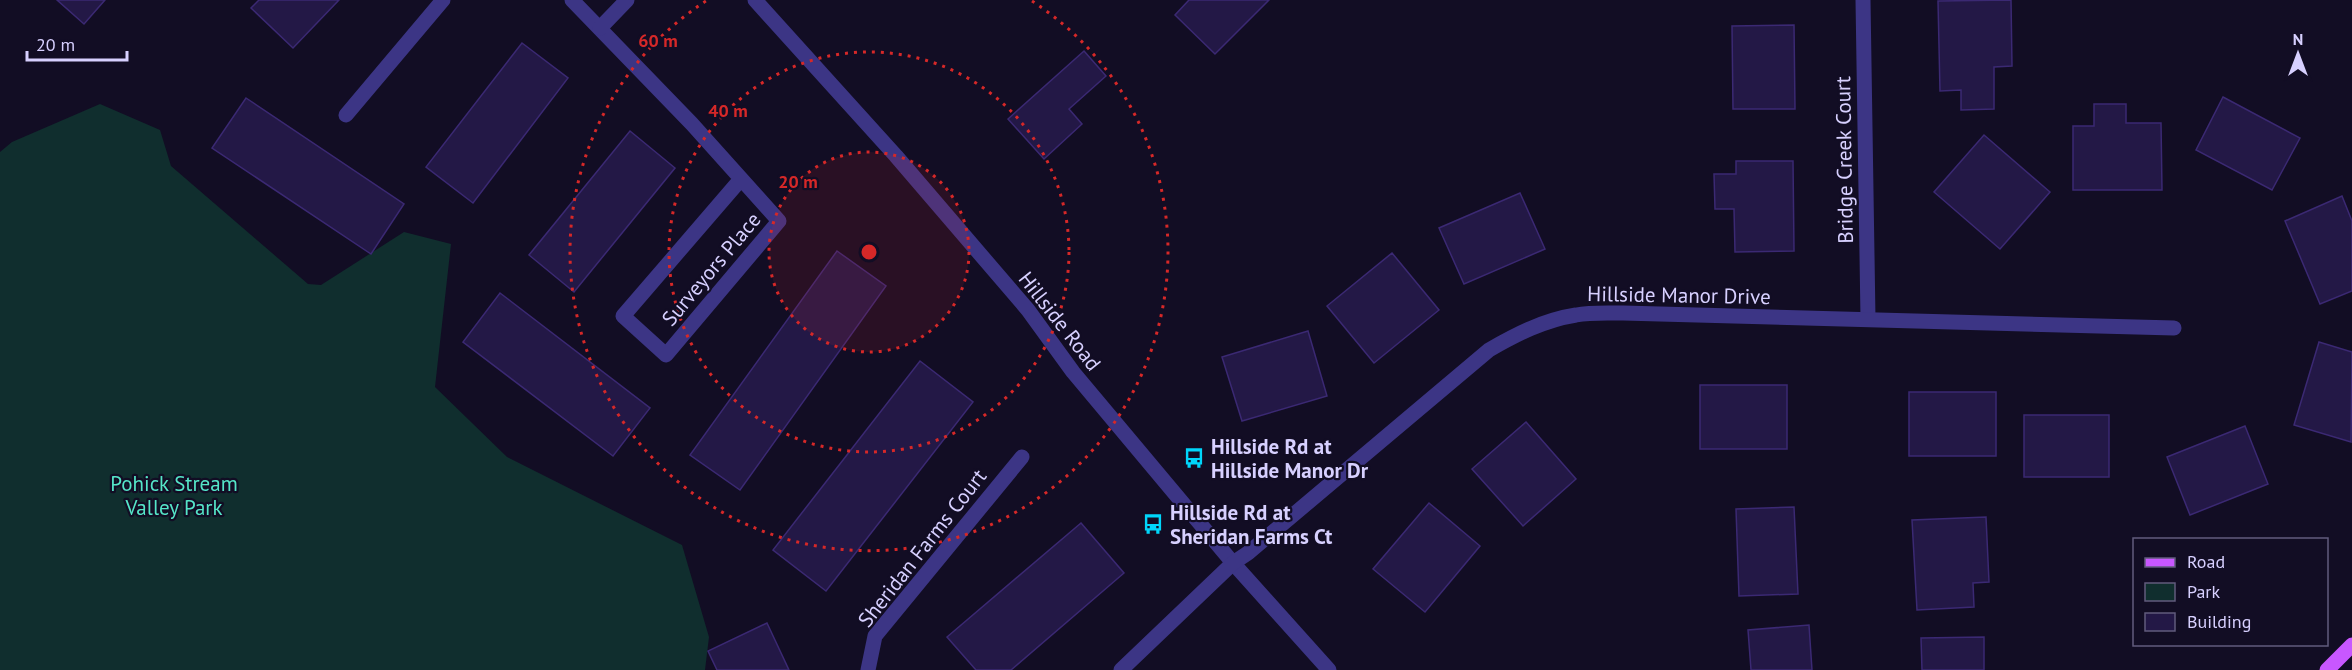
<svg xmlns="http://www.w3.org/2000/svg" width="2352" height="670" viewBox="0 0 2352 670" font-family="'PT Sans',sans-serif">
	<rect width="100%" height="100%" fill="#120d24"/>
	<polygon fill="#102e2e" points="100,104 160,130 171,166 308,284 321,285 404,232 451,244 435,387 507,457 682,545 709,637 705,670 0,670 0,152 12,142"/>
	<g fill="#231846" stroke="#3b2973" stroke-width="1.5">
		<polygon points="57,0 105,0 84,24"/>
		<polygon points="259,0 339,0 293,48 251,8"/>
		<polygon points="1189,0 1269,0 1215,54 1175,15"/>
		<polygon points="2011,0 2012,66 1994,67 1994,109 1961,110 1961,90 1940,91 1938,1"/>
		<polygon points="1794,25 1795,109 1733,109 1732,26"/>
		<polygon points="522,43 568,78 473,203 426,167"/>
		<polygon points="1084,51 1106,76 1069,109 1082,124 1044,159 1008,119"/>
		<polygon points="2223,97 2300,138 2272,190 2196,150"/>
		<polygon points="246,98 404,204 371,254 212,148"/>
		<polygon points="2094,104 2126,104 2126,123 2161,123 2162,190 2073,190 2073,126 2094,126"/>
		<polygon points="630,131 675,168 574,292 529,255"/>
		<polygon points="1984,135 2050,192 2000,249 1934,192"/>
		<polygon points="1736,161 1793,161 1794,251 1735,252 1734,209 1715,209 1714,174 1736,174"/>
		<polygon points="1520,193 1545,249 1464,284 1439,228"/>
		<polygon points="2342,196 2352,221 2352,291 2320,304 2285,221"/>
		<polygon points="837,251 886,286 740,490 690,455"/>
		<polygon points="1392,253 1439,310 1374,363 1327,306"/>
		<polygon points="500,293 650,408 613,456 463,342"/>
		<polygon points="1308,331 1327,396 1242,421 1222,357"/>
		<polygon points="2319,342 2352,352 2351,442 2294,425"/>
		<polygon points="920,361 973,402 826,591 773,550"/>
		<rect x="1700" y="385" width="87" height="64"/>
		<rect x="1909" y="392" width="87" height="64"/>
		<rect x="2024" y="415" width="85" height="62"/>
		<polygon points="1526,422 1576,479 1523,526 1472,469"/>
		<polygon points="2245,426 2268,484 2190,515 2167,457"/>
		<polygon points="1429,503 1480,546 1425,612 1373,569"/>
		<polygon points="1794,507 1798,594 1739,596 1736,509"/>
		<polygon points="1986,517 1989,582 1973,583 1974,607 1917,610 1912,520"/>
		<polygon points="1081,523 1124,573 1011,670 976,670 947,637"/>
		<polygon points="767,623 789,670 717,670 708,651"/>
		<polygon points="1809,625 1812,670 1751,670 1748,630"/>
		<polygon points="1984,637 1984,670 1922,670 1921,638"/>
	</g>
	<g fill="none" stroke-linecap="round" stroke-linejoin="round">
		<g stroke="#3c3585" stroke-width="15">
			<polyline points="572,0 692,124 779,221 666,355 623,316 741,179"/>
			<polyline points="755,0 896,156 1028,310 1073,372 1233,563 1329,670"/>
			<polyline points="1863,0 1868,319"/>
			<polyline points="600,28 627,0"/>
			<polyline points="346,115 443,0"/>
			<polyline points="868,670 875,636 1022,457"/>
			<path d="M 1121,670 L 1233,563 L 1248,553 L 1489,350 C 1517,334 1544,320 1576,315 C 1591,312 1608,313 1623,313 L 2174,328"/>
		</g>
		<polyline stroke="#c857ff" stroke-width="15" points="2327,670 2352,645"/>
	</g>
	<circle cx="869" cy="252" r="100" fill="#d62828" fill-opacity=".12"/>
	<g fill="none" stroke="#d62828" stroke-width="3" stroke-dasharray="3 6">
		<circle cx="869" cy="252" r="100"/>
		<circle cx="869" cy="252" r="200"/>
		<path d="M1032 1A299 299 0 1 1 706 1"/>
	</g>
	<defs>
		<g id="bus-bare" transform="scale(1.62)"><path d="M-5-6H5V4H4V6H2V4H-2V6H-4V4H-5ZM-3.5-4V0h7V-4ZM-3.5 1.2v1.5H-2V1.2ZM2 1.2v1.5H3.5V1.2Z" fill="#00d6fb" stroke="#120d24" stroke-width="2.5" paint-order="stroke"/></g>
	</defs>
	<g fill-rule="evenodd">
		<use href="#bus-bare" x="1194" y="458"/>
		<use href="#bus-bare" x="1153" y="524"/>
	</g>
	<g text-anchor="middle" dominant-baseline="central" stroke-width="4.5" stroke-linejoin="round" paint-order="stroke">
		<g font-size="21" fill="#d7d0ff" stroke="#120d24">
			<text transform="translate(1844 160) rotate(-91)">Bridge Creek Court</text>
			<text transform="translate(711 269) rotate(-50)">Surveyors Place</text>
			<text transform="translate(1679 295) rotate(1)">Hillside Manor Drive</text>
			<text transform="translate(1060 321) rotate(52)">Hillside Road</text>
			<text transform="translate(922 548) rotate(-52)">Sheridan Farms Court</text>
		</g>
		<g font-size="21" font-weight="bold" fill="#d7d0ff" stroke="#120d24" text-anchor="start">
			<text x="1211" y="446">Hillside Rd at<tspan x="1211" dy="24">Hillside Manor Dr</tspan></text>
			<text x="1170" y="512">Hillside Rd at<tspan x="1170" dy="24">Sheridan Farms Ct</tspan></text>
		</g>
		<g font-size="21" fill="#55e5c8" stroke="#120d24">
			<text x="174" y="483">Pohick Stream<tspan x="174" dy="24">Valley Park</tspan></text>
		</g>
	</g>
	<circle cx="869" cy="252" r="9" fill="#d62828" stroke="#120d24" stroke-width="3"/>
	<g font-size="18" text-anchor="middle" font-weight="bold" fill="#d62828" stroke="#120d24" stroke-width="4.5" stroke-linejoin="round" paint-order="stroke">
		<text x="658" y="47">60 m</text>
		<text x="728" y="117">40 m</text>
		<text x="798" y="188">20 m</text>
	</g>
	<rect x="2133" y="538" width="195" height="108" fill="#120d24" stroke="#615b7c" stroke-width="1.5"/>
	<rect x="2145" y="558" width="30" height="9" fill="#c857ff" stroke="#615b7c" stroke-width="1.5"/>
	<text x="2187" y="568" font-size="18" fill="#d7d0ff">Road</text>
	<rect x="2145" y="583" width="30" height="18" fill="#102e2e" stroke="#615b7c" stroke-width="1.5"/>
	<text x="2187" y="598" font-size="18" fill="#d7d0ff">Park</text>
	<rect x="2145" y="613" width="30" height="18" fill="#231846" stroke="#615b7c" stroke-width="1.5"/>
	<text x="2187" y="628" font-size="18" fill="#d7d0ff">Building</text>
	<g transform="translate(2298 54)" stroke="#120d24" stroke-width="4.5" paint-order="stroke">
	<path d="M0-4.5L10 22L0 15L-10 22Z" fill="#d7d0ff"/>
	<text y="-9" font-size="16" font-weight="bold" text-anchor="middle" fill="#d7d0ff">N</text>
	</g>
	<path d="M27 51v9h100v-9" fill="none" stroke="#d7d0ff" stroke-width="3"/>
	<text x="36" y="51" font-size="18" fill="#d7d0ff" stroke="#120d24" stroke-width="4.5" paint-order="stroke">20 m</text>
</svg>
